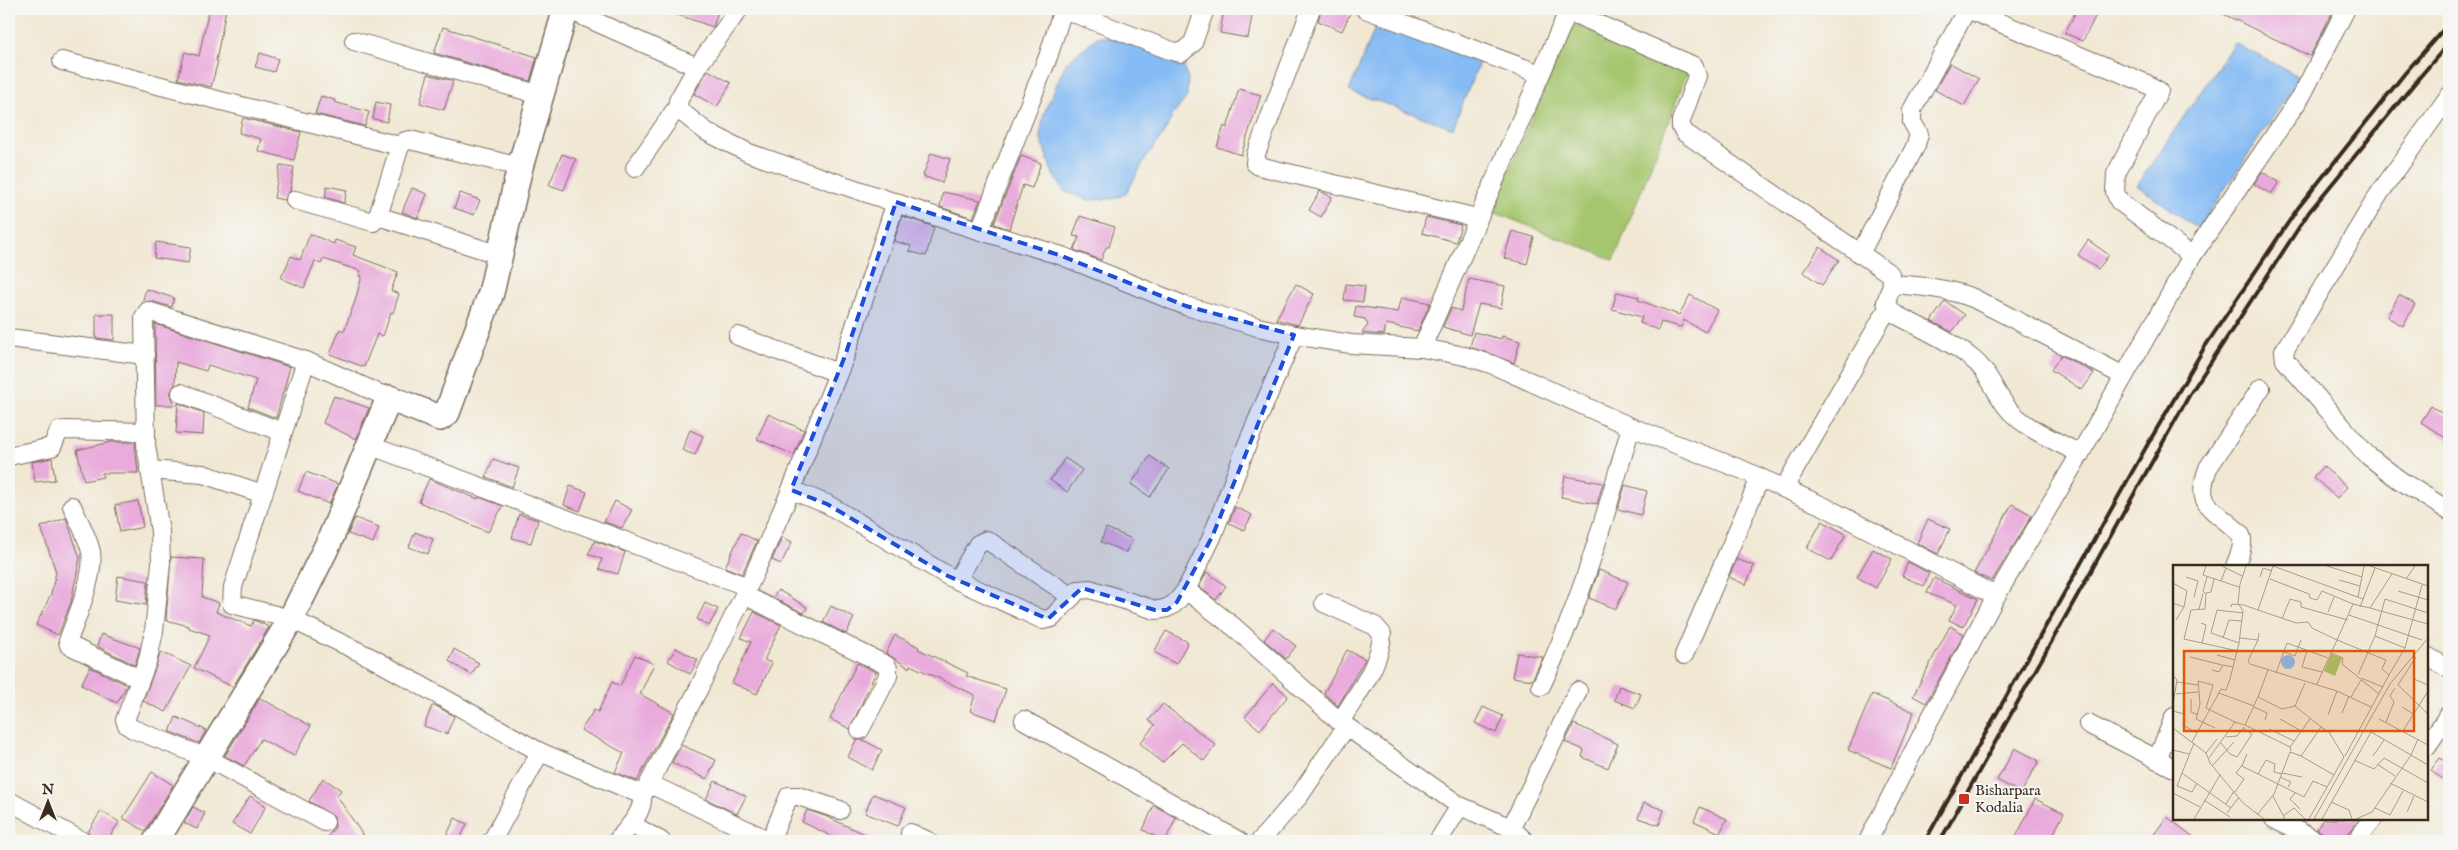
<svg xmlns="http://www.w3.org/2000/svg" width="2458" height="850" viewBox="0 0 2458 850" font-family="'IM FELL English',serif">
	<rect width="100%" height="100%" fill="#f6f6f2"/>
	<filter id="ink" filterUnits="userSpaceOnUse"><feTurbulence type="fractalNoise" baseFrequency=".02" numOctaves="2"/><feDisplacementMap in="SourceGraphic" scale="10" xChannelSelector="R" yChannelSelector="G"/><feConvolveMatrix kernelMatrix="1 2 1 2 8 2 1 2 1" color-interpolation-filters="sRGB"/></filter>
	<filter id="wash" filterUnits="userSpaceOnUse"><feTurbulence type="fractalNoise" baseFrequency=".0096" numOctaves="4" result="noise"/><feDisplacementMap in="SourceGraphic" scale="20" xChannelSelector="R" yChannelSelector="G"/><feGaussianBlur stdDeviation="1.12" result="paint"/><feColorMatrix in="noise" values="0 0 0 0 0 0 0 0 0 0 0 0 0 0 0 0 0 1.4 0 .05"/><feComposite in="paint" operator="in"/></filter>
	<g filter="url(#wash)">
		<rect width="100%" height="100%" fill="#f1e8d4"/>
		<polygon fill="#a6c66e" stroke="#707846" points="1573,24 1689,69 1614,260 1491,211"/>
		<g fill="#85bbf4" stroke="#607289">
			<polygon points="1377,23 1480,60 1453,128 1349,91"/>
			<polygon points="1097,37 1109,37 1182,61 1188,79 1187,97 1173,115 1163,135 1146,158 1126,194 1112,199 1088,200 1065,192 1053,175 1040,136 1044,113 1066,63"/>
			<polygon points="2234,43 2300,77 2198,229 2137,185"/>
		</g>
		<g id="blocks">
			<g fill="#e9abdc">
				<polygon points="209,9 226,9 216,61 218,61 211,87 178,79 185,52 199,56"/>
				<polygon points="667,9 719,9 713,27 667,11"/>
				<polygon points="1224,9 1253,10 1248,38 1220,33"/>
				<polygon points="1321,9 1352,9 1342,31 1318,21"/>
				<polygon points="2077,9 2099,9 2083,41 2065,33"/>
				<polygon points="2213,9 2334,9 2310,56"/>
				<polygon points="443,27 537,57 530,81 434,53"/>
				<polygon points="260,53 278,59 274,72 255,67"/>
				<polygon points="1950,63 1979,79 1964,106 1935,90"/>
				<polygon points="708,70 731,83 717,107 694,94"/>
				<polygon points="428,74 453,81 444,110 420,103"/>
				<polygon points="1239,89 1261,95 1241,155 1217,147 1224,126 1227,128"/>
				<polygon points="321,96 335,100 334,102 369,112 365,126 315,114"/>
				<polygon points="376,102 390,105 387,122 373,119"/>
				<polygon points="243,118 301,132 294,160 258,151 261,139 239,133"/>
				<polygon points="931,153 950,159 942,183 923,176"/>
				<polygon points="562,154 576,159 564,190 549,185"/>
				<polygon points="1021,156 1041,163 1032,188 1023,185 1009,229 994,224"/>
				<polygon points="280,165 294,167 290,191 285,200 274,198"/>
				<polygon points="2262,172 2279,182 2271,194 2254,184"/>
				<polygon points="327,186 347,190 344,203 325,197"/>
				<polygon points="412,188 427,194 418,218 402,212"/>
				<polygon points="1320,191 1332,197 1321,217 1309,210"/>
				<polygon points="943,192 980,200 973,218 940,207"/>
				<polygon points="460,193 480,200 474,215 454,208"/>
				<polygon points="902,216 934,227 926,256 909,251 911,246 894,241"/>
				<polygon points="1080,216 1115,227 1109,247 1106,247 1101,260 1074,250 1079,237 1073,236"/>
				<polygon points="1426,217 1461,225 1456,242 1422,233"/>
				<polygon points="1512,231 1534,237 1527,264 1504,258"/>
				<polygon points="310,234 334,244 335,240 356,247 353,255 398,272 391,291 399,294 393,313 391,312 383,336 377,334 364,367 330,354 340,329 344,331 355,301 362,276 359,275 361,271 323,259 321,264 315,261 304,288 281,278 291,256 300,260"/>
				<polygon points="2088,240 2109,255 2098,269 2078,255"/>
				<polygon points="156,242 191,247 188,263 154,258"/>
				<polygon points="1820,247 1839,260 1822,285 1803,272"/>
				<polygon points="1469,279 1505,286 1501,308 1479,304 1470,335 1443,327 1451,308 1461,311"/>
				<polygon points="1296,284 1314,294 1298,325 1276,319"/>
				<polygon points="1346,284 1365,286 1363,302 1344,300"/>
				<polygon points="146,289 174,298 172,307 151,301 142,303"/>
				<polygon points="1617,292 1639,297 1638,300 1679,315 1690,295 1717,310 1705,332 1684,320 1681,327 1661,322 1658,330 1640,323 1642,317 1612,309"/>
				<polygon points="2399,295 2415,304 2403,326 2387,317"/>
				<polygon points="1402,297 1430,303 1418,331 1386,324 1384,335 1362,333 1368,325 1365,319 1354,317 1356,306 1398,312"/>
				<polygon points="1945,301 1965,315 1952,332 1931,321"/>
				<polygon points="96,314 114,314 114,340 96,338"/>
				<polygon points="155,324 290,367 276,418 248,407 256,380 208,365 206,371 176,362 175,384 170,394 175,405 156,405"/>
				<polygon points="1474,332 1501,339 1502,336 1520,341 1514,363 1470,347"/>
				<polygon points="2061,355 2094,373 2082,390 2051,370"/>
				<polygon points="334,396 369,408 356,439 323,423"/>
				<polygon points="178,403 204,413 203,435 176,433"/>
				<polygon points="2431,406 2449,418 2449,440 2421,422"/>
				<polygon points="768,414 804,430 794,455 757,439"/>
				<polygon points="690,430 703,436 695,455 682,450"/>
				<polygon points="111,442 135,442 138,473 102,473 103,477 84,481 77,450"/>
				<polygon points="1150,456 1169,469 1150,497 1131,484"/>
				<polygon points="52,458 55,480 35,482 32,462"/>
				<polygon points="1065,458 1082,470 1067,492 1050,480"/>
				<polygon points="493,459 519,468 512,487 486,477"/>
				<polygon points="2323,466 2347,487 2337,498 2313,477"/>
				<polygon points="306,472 338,484 329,504 298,491"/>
				<polygon points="1565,476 1603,483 1597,504 1561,497"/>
				<polygon points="429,479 478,499 479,497 503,506 488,532 419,502"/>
				<polygon points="1625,485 1647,491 1641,515 1618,509"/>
				<polygon points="570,486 587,492 580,511 564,505"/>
				<polygon points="138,501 143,527 120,532 115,505"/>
				<polygon points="615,501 632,510 622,528 604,522"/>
				<polygon points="2012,504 2032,515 1992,581 1974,573"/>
				<polygon points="1235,507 1252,515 1244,530 1229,523"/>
				<polygon points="519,514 538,520 531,543 512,538"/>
				<polygon points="66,518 80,558 71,602 58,635 36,625 51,594 56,572 41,527"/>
				<polygon points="355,518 379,527 373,543 348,534"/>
				<polygon points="1928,519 1950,529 1938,554 1917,543"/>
				<polygon points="1822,521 1846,534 1831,561 1807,548"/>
				<polygon points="1106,528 1132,539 1126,552 1101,542"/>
				<polygon points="415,532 433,539 428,554 409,547"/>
				<polygon points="741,533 757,541 742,574 725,567"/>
				<polygon points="782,537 792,542 781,564 772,560"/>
				<polygon points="595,541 625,552 618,574 599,569 602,559 588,554"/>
				<polygon points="1873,549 1892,559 1876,588 1857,577"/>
				<polygon points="171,557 204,559 202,597 219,603 216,612 251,626 254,620 269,627 233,687 194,668 210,635 189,628 189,626 166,620"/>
				<polygon points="1737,559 1754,566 1746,585 1729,577"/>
				<polygon points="1908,562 1929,573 1924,586 1902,576"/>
				<polygon points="1599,570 1628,582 1616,609 1589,598"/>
				<polygon points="1207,572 1226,586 1216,600 1199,587"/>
				<polygon points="118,576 148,581 146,605 115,600"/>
				<polygon points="1934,578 1978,599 1963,627 1949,620 1957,605 1927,593"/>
				<polygon points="778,590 807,607 804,613 773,598"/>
				<polygon points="705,603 718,609 709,626 697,619"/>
				<polygon points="831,606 854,618 846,634 823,622"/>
				<polygon points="754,612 781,625 764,660 772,663 757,694 732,683 751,642 741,638"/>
				<polygon points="1950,626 1964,634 1926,703 1913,696"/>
				<polygon points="1273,628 1296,646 1286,659 1264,640"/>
				<polygon points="1166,631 1188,642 1176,664 1154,652"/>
				<polygon points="101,634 140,648 135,665 97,646"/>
				<polygon points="895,635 919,647 918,649 968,673 966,676 1006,689 996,720 970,711 975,695 910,665 909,668 886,653"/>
				<polygon points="676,648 698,660 690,674 668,661"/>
				<polygon points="454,649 479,663 471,675 449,661"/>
				<polygon points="1347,650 1365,659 1338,706 1324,693"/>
				<polygon points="161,652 191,666 166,712 143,701"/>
				<polygon points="1517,653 1543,657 1532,680 1512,677"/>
				<polygon points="635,655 654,664 640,694 674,713 637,781 615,772 624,753 581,730 594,710 598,712 612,682 620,686"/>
				<polygon points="857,663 876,672 850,729 830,719"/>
				<polygon points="90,667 127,685 117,703 81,685"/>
				<polygon points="1273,683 1288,696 1260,730 1245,717"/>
				<polygon points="1619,686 1641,694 1635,708 1614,700"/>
				<polygon points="1872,694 1914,712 1891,768 1848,750"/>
				<polygon points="260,698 311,726 294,756 261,739 244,766 225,756"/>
				<polygon points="1163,704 1216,745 1204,761 1182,743 1162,763 1140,743 1155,725 1149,720"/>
				<polygon points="432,706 436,706 454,716 447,734 424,726"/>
				<polygon points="1483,707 1503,716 1496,733 1475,723"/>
				<polygon points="176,717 206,730 199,743 170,732"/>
				<polygon points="1574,724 1618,744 1608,768 1582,757 1584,750 1565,742"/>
				<polygon points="856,740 863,740 882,750 872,770 848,757"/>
				<polygon points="681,745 716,760 707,779 672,763"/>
				<polygon points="2015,748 2039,761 2021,793 1997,780"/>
				<polygon points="2440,758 2449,764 2449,783 2431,771"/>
				<polygon points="152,772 173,785 145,831 123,818"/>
				<polygon points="323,778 341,790 337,796 364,837 361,835 358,841 324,841 335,827 334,817 309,801"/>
				<polygon points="715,781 746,796 737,814 706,799"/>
				<polygon points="873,794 906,807 898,826 865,813"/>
				<polygon points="250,796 266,806 250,834 232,824"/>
				<polygon points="2035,799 2064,813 2050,841 2014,841"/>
				<polygon points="1644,803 1664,810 1659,825 1638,818"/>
				<polygon points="1154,805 1176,818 1165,841 1143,830"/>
				<polygon points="193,807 205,813 197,829 184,823"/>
				<polygon points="1700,807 1727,819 1720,833 1694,821"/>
				<polygon points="807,810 825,816 880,841 831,841 833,837 802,822"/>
				<polygon points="101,811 119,822 107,841 93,841 88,832"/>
				<polygon points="2167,817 2199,841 2149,841"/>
				<polygon points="455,818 467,824 459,841 444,841"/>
				<polygon points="2323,819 2360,819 2348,834 2346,841 2328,840 2326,835 2317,829"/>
			</g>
		</g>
	</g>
	<g filter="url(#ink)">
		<use href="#blocks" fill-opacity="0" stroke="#7b6c5e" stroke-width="1"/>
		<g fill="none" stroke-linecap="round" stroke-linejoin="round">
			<g stroke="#7b6c5e" stroke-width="20">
				<g id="street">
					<polyline points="567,9 697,67"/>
					<path d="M 739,9 L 697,67 L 678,101 L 679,110 L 707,132 L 749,153 L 952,222 L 1062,256 L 1186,306 L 1258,327 L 1294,335 L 1351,344 L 1422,348 L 1465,356 L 1491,364 L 1631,427 C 1605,515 1582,603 1541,686"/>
					<polyline points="1063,9 1172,51 1181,53 1193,43 1205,9"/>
					<polyline points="1311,9 1256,154 1255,163 1259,166 1477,218"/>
					<polyline points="1365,9 1540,74"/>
					<polyline points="1967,9 2145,83 2159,91 2116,174 2115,192 2119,201 2192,256 2302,95 2346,9"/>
					<path d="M 1568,11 L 1694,66 L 1697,76 L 1681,121 L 1681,127 L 1685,133 L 1890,274 L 1892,284 L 1886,302 L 1893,313 C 1918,327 1948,339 1970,357 C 1988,370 1993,389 2006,406 C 2024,429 2055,440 2080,454"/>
					<polyline points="354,41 540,95"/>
					<polyline points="62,61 400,146"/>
					<polyline points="2449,96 2379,194 2284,351 2285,360 2290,366 2366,454 2398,479 2449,511"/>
					<polyline points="635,168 678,106"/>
					<polyline points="295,200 373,222 378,216 400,146 405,141 410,140 520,167"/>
					<polyline points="378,216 500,255"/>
					<polyline points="980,230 1048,57 1063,9"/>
					<polyline points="1860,254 1916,145 1919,134 1912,122 1912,110 1967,9"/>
					<path d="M 1892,284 C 1920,286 1946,288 1973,298 L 2124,376"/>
					<polyline points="1294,335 1248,442 1212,537 1186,590 1234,627 1340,722 1460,806"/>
					<polyline points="738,336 838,373"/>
					<polyline points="9,338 145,355"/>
					<polyline points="1422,348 1569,9"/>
					<polyline points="306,361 389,398"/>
					<polyline points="181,393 282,432"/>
					<polyline points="1631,427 1743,470 1825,507 1996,596"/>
					<polyline points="369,445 748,587"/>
					<polyline points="9,456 52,447 59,431 65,430 146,432"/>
					<polyline points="149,470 203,474 263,494"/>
					<polyline points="1784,488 1888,308"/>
					<polyline points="791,490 845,356 896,202"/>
					<path d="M 72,506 C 78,520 88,537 91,552 C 95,576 76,618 68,641 L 69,645 L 140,679"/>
					<path d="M 2235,566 C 2238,558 2243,549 2242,540 C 2242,534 2238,532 2234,528 C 2209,506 2195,504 2208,468 L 2261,388"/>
					<polyline points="957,580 978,544 987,540 1072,597"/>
					<polyline points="744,595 886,665 888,668 888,676 860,730"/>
					<path d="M 1324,603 L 1375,626 L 1382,634 C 1380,667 1356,695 1340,722"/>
					<polyline points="1684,655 1760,478"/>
					<polyline points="2427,656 2449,669"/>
					<polyline points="1024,720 1239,841"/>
					<polyline points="2088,724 2174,768"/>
					<polyline points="2427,746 2449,714"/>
					<polyline points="2157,760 2174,717"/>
					<polyline points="650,784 770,841"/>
					<polyline points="9,801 82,841"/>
					<polyline points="2274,819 2317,841"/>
					<polyline points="325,822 207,758 133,729 127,725 125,720 148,659 154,631 161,563 160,531 146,445 144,317 148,311 306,361 233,587 232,604 291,619 372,658 540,752"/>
					<polyline points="631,824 661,841"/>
					<polyline points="1511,828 1578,691"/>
					<polyline points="910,833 928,841"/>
					<path d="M 492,841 L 540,752 L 635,792 L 645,791 L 699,688 L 755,572 L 791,490 L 827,504 L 948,576 L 1043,620 L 1052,618 L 1078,590 L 1090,589 L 1155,610 C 1171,610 1177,602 1186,590"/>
					<path d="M 617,841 C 627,829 647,809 641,793"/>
					<polyline points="770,841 789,796 798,796 840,810"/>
					<polyline points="1260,841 1300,795 1346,727"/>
					<polyline points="1438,841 1460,806 1511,828 1525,841"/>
					<polyline points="1868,841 1930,719 1996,596 2080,454 2192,256"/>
					<polyline points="2356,841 2373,819"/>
				</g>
			</g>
			<g stroke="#7b6c5e" stroke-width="28">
				<polyline id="secondary" points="156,841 291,619 329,542 389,398 440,418 447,413 491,293 520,167 566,9"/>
			</g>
			<use href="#street" stroke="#fff" stroke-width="18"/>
			<use href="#secondary" stroke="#fff" stroke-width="25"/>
			<g stroke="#3b2a1e" stroke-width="4">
				<polyline points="1925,841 2149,442 2204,348 2298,208 2405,73 2449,23"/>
				<polyline points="1940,841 2190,394 2309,212 2418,79 2449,43"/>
			</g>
		</g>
	</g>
	<path fill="#1d4ed8" fill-opacity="0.2" stroke="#1d4ed8" stroke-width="4" stroke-dasharray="10 6" stroke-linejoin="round" d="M 896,202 L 1062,256 L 1186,306 L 1294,335 L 1212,537 L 1177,602 L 1167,610 L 1155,610 L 1082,588 L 1048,619 L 948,576 L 827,504 L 791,490 L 845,356 Z"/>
	<rect fill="#c8321e" stroke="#f6f6f2" stroke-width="2" x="1958" y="793" width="12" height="12" rx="2.5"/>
	<g text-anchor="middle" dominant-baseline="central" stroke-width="4" stroke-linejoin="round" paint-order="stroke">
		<g font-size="15" fill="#3b2a1e" stroke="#f6f6f2" text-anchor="start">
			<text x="1975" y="790">Bisharpara<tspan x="1975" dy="17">Kodalia</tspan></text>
		</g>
	</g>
	<g transform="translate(2173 565)">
		<rect width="255" height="255" fill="#f1e8d4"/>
		<path d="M 158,89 L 169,93 L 162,111 L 151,106 Z" fill="#a6c66e"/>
		<path d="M108 97a7 7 0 1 1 14 0a7 7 0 1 1-14 0Z" fill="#85bbf4"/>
		<path fill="none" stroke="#a89c8b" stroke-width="1" d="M 33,1 L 30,10 L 66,22M 100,1 L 190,34M 154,1 L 189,12M 197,1 L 255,21M 53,3 L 69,11M 13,12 L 25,16 L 21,32M 34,12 L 30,26 L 33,29 L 32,44 L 18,45 L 11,74 L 65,86M 87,12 L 90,3 L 99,6M 97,14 L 136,29 L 137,33 L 144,35 L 149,26 L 180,39M 233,14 L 242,1M 166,15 L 187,21M 48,16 L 53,3 L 49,1M 0,18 L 14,26 L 11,42 L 0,38M 225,26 L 255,35M 33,28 L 38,27 L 41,14M 185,32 L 191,1M 58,42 L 59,39 L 71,40 L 85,45 L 100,1M 187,42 L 202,3M 197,43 L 255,59M 26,44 L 30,28M 85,45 L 123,58 L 135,57 L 139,63 L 164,75 L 180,39 L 197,43 L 219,9M 155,47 L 161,32M 176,50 L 249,75M 109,54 L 117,34 L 128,37 L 128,42 L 175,55M 3,55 L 11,42M 28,58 L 33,60 L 29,78M 202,71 L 232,83 L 249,20M 50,73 L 56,55 L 69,56M 67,73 L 85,75 L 86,68M 85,75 L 75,96 L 77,99 L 164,126 L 155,150M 66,78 L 38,68 L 44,45 L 70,48M 134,86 L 129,102 L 149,107M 111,87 L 122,91 L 128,75M 158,88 L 170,93 L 169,99 L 206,129M 44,90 L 62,95M 17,92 L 49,100M 243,92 L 225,120 L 255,149M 39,105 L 46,107 L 50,100 L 60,102M 103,108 L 114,78 L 155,93M 0,110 L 4,115 L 0,139M 185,110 L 202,71 L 212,34 L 255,48M 188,113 L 210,122M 241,114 L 255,120M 4,117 L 25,120M 132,118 L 122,141 L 148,162M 144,119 L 164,75 L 213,95 L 209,104 L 216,110 L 232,83M 164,126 L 198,142M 46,128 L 81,141M 3,129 L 25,127M 85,132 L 95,105M 178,132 L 188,115M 18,134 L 18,147 L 25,150M 81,142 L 94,148 L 92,155M 229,142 L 242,150M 0,146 L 11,149 L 10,160 L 24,168M 169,148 L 176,131M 107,154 L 128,166M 206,154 L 255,180M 213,157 L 221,137 L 217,131 L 222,123M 72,160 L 117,182 L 118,186M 0,163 L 33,188 L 37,198 L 70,238 L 91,254M 42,163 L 23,154 L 27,139 L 25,116 L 40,120 L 33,143 L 62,157M 96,164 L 121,176M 230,166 L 255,126M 53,172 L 64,171 L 71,162M 19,177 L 48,124 L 53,125 L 57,114 L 66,78 L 70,46 L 65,38 L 67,19 L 73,1M 21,178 L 9,208 L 58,243M 48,178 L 57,189 L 64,192 L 79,169 L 70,163M 117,182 L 137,154M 0,185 L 16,189M 33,188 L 44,174M 74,189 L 69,201 L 131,232 L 140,216 L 154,222M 128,191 L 161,210M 172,191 L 216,110M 200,191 L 211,175M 36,193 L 62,157 L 72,160 L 85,132 L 109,144 L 122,141M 181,195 L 201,204 L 211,193 L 255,218M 204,199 L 222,211M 39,201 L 61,177M 9,208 L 4,221 L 19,227 L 24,218M 109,208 L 129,212M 85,209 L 93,195 L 102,199 L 101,207 L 109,209M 107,212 L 118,217 L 115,222M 217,218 L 255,237M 62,227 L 71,214 L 63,208 L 69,200M 123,227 L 117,234 L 127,244M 0,228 L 27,242M 100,231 L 112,254M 31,235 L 57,252M 158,237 L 176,245 L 179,254M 53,239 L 61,226M 202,243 L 217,250 L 230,226M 234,247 L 241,231M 54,248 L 66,232M 84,250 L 101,229 L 117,187 L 128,191 L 148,162 L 156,167 L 171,192 L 136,254M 110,251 L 121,243 L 132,254M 21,254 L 47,210M 141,254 L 217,119 L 255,73M 149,254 L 198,167 L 238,190 L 245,174M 183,254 L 199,247 L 238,190 L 255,200"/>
		<path fill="#df570d" fill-opacity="0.15" stroke="#df570d" stroke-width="2.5" d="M 11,86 L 241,86 L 241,166 L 11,166 Z"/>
		<rect width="255" height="255" fill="none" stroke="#3b2a1e" stroke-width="2.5"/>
	</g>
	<rect width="2458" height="850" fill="none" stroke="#f6f6f2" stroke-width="30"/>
	<g transform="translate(48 802)" stroke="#f6f6f2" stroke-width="4" paint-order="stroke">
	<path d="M0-4L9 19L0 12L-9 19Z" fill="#3b2a1e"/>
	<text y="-8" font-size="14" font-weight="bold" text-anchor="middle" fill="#3b2a1e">N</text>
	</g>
</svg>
